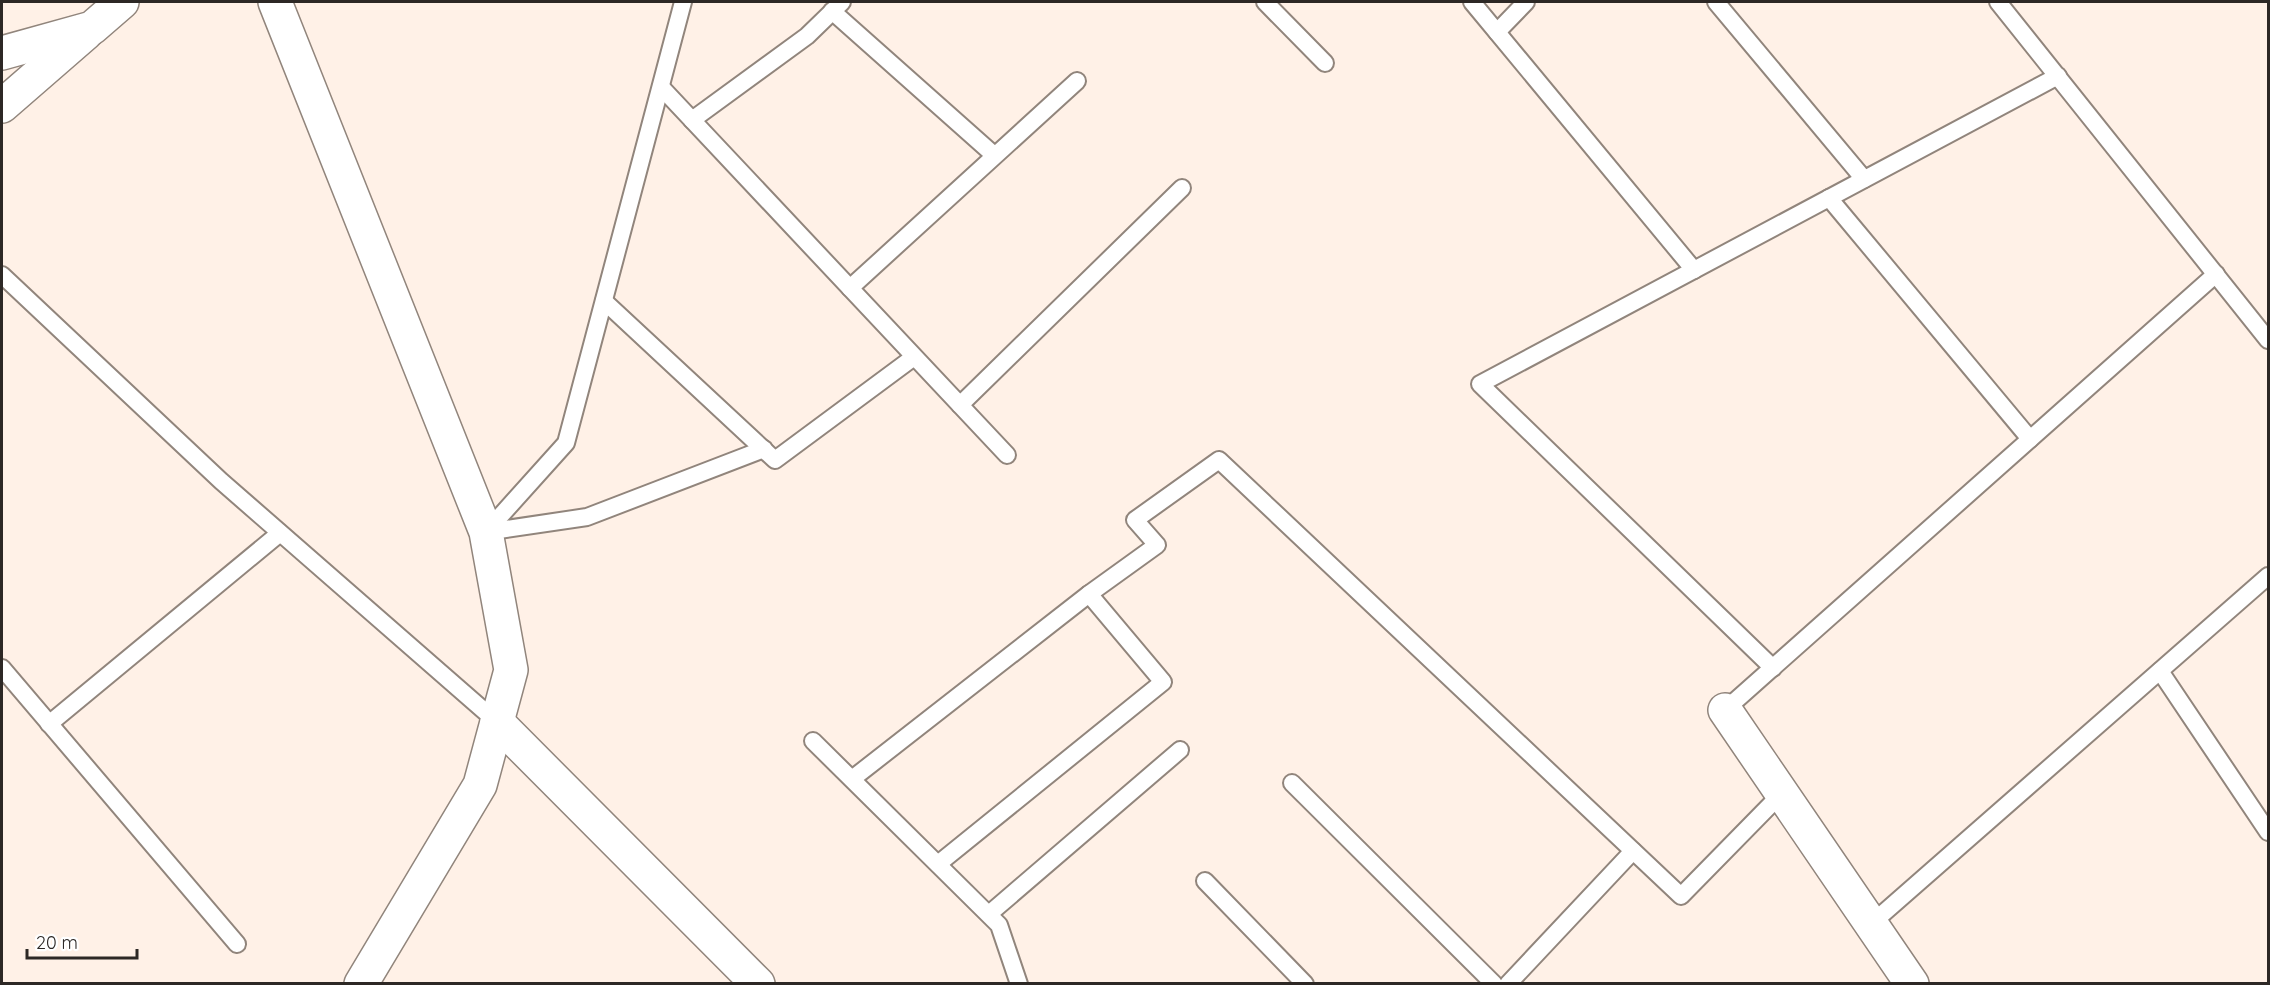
<svg xmlns="http://www.w3.org/2000/svg" width="2270" height="985" viewBox="0 0 2270 985" font-family="Quicksand,sans-serif">
	<rect width="100%" height="100%" fill="#fff1e7"/>
	<g fill="none" stroke-linecap="round" stroke-linejoin="round">
		<g stroke="#91857c" stroke-width="20">
			<g id="lane">
				<polyline points="1265,2 1325,63"/>
				<polyline points="1472,2 1694,270"/>
				<polyline points="1716,2 1864,179"/>
				<polyline points="1998,2 2268,340"/>
				<polyline points="832,11 994,155"/>
				<polyline points="1497,32 1526,2"/>
				<polyline points="661,87 1007,455"/>
				<polyline points="692,120 807,36 842,2"/>
				<polyline points="1829,198 2030,439"/>
				<polyline points="2,275 221,481 497,722"/>
				<polyline points="850,288 1077,81"/>
				<polyline points="604,301 775,460 914,357"/>
				<polyline points="960,405 1182,188"/>
				<polyline points="486,532 566,443 683,2"/>
				<polyline points="486,532 587,517 764,449"/>
				<polyline points="2,668 237,944"/>
				<polyline points="1773,668 1480,384 2058,76"/>
				<polyline points="2160,671 2268,832"/>
				<polyline points="1725,710 2216,274"/>
				<polyline points="49,724 280,533"/>
				<polyline points="813,741 999,925 1019,984"/>
				<polyline points="852,779 1089,594 1157,545 1135,520 1219,460 1681,896 1782,793"/>
				<polyline points="1292,783 1494,984"/>
				<polyline points="938,864 1163,682 1089,594"/>
				<polyline points="1205,881 1305,984"/>
				<polyline points="989,914 1180,750"/>
				<polyline points="1871,924 2268,576"/>
				<polyline points="1508,984 1633,851"/>
			</g>
		</g>
		<g stroke="#91857c" stroke-width="36">
			<g id="street">
				<polyline points="2,53 92,28 122,2"/>
				<polyline points="2,106 86,33"/>
				<polyline points="1725,710 1912,984"/>
				<polyline points="497,722 758,984"/>
			</g>
		</g>
		<g stroke="#91857c" stroke-width="36">
			<polyline id="secondary" points="275,2 486,532 511,670 480,785 361,984"/>
		</g>
		<use href="#lane" stroke="#fff" stroke-width="16"/>
		<use href="#street" stroke="#fff" stroke-width="33"/>
		<use href="#secondary" stroke="#fff" stroke-width="33"/>
	</g>
	<rect width="2270" height="985" fill="none" stroke="#2d2825" stroke-width="6"/>
	<path d="M27 949v9h110v-9" fill="none" stroke="#2d2825" stroke-width="3"/>
	<text x="36" y="949" font-size="18" fill="#2d2825" stroke="#ffffff" stroke-width="4.5" paint-order="stroke">20 m</text>
</svg>
